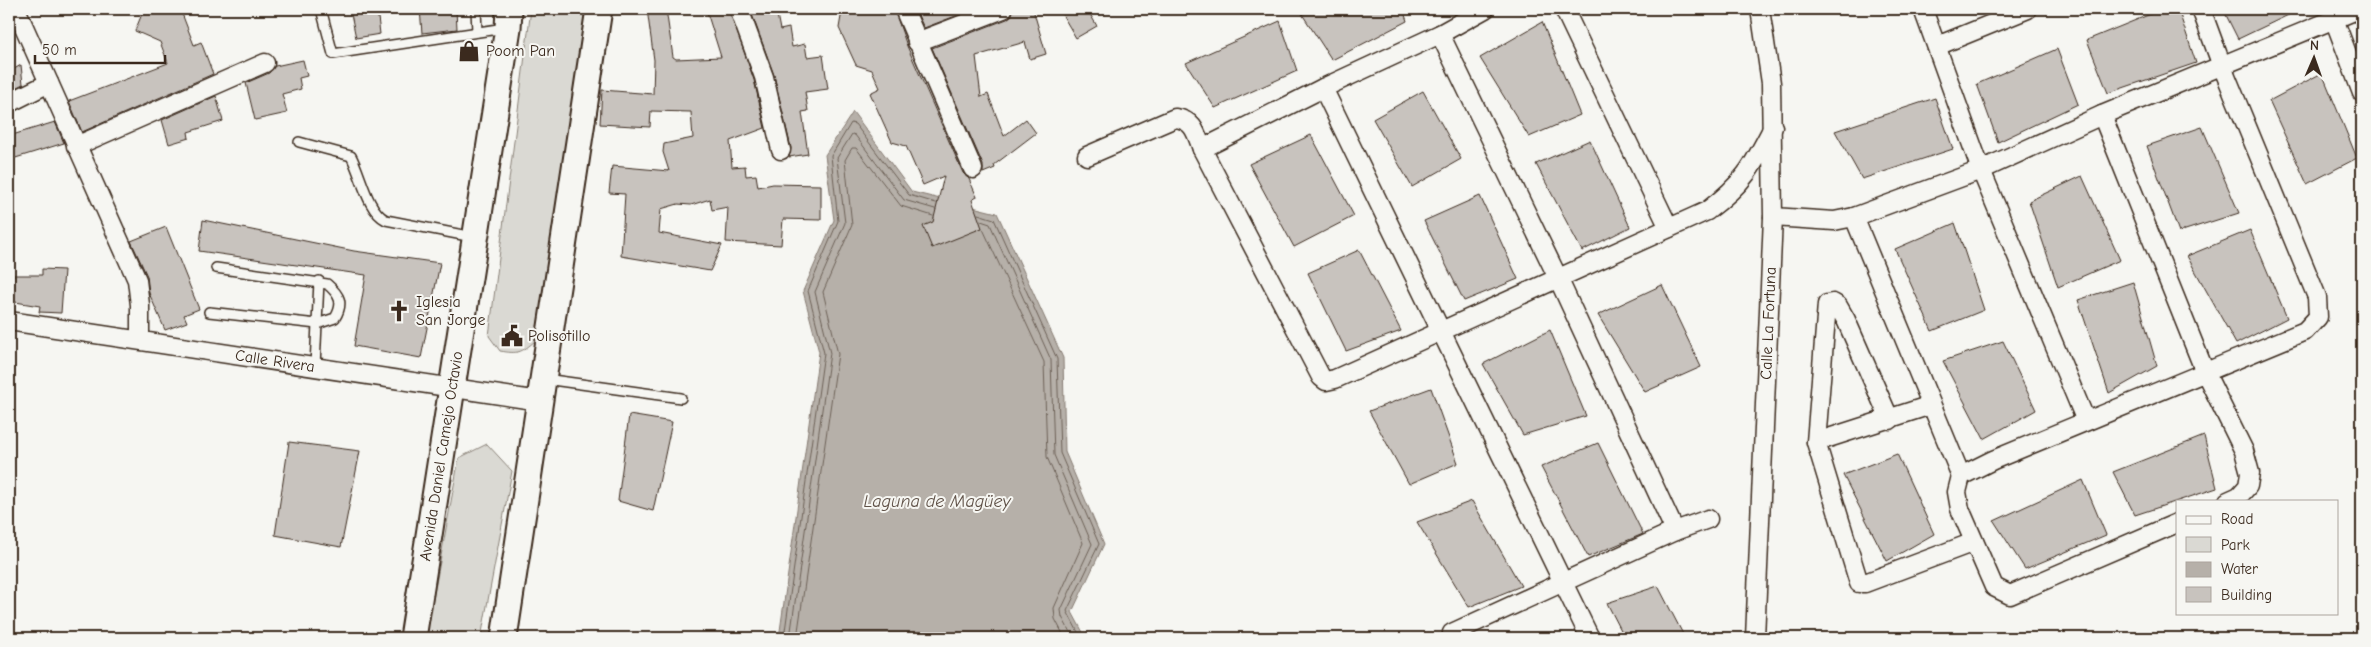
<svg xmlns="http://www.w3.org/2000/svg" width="2371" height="647" viewBox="0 0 2371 647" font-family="'Comic Neue',sans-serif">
	<rect width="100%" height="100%" fill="#f6f6f2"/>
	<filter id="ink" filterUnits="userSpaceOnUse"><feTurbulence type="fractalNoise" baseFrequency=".02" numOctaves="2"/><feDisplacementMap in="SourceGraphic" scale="10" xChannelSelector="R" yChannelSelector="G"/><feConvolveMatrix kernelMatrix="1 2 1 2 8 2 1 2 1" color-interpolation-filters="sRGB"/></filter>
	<g filter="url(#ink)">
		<g fill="#dad9d3" stroke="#8a8278">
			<path d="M 531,9 L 588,9 L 535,341 C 521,353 518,354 500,351 L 489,336 Z"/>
			<polygon points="487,444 512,471 481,638 426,638 459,458"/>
		</g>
		<polygon fill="#b6b0a9" stroke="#857a71" points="853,112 912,192 997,213 1063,358 1065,452 1104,544 1072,612 1086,638 779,638 819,352 803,291 834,220 825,155"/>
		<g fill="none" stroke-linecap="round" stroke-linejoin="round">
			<g stroke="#6c6056" stroke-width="1">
				<polyline points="978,214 994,219 1057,359 1060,453 1099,544 1067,611 1081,638"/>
				<polyline points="981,221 990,224 1051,360 1054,455 1092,544 1061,610 1062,617 1073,638"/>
				<polyline points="983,229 1044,362 1047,457 1083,543 1054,608 1055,619 1065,638"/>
				<polyline points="784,638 824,353 808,291 838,221 831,156 851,123 855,124 909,195 936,203"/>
				<polyline points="790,638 830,353 815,292 845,223 837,158 852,134 855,135 904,200 935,209"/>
				<polyline points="797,638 838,354 823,292 852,225 845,160 852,148 856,148 901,206 933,216"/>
			</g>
		</g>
		<g fill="#c8c3be" stroke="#3b2a1e">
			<polygon points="144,9 175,9 181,11 194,45 201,42 213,74 82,132 69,101 168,63 160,42 135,31"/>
			<polygon points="350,9 377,9 380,34 356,38"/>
			<polygon points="420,9 456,9 457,29 422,33"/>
			<polygon points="647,9 666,9 673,57 676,59 721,57 706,9 729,9 754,80 765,128 730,141 732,167 745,166 746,176 756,175 758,187 773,184 821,185 821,220 783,219 781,245 726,242 728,207 712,210 710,199 691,205 678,204 661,209 659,233 722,245 710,271 621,256 625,194 609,193 612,166 669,171 663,152 664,144 693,138 691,112 651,111 650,127 600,124 602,90 653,94 654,60"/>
			<polygon points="750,9 776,9 780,30 789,28 792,47 805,44 807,57 823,55 828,89 805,92 808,111 802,112 808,154 789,157 791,148 774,75"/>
			<polygon points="848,9 894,9 907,46 963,173 969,179 977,197 972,200 982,228 932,248 923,226 933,222 944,176 923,185 906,146 892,142 870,93 880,88 872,70 856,65 839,28 842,11"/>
			<polygon points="915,9 938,9 940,13 952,9 974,9 924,28"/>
			<polygon points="1013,9 1033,9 1046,54 1030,59 1025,42 976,56 981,97 988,94 1004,136 1026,119 1036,133 994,165 995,168 983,173 983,165 932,48 1007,19 1012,15"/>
			<polygon points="1059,9 1087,9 1097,26 1076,38"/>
			<polygon points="1314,9 1403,9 1407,21 1332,60 1302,14"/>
			<polygon points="2163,9 2178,9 2196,63 2108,93 2087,40"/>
			<polygon points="2223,9 2301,9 2238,39"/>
			<polygon points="1280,21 1297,71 1215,108 1186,63"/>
			<polygon points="1542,22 1580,115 1529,137 1480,58"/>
			<polygon points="2057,49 2078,104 1998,142 1977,84"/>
			<polygon points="303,60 307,76 299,78 301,89 282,94 287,113 255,120 246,83 269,73 275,66"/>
			<polygon points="21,65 23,84 9,91 9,72"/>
			<polygon points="2322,73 2357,158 2307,184 2269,101"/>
			<polygon points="1423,91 1461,159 1412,187 1373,119"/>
			<polygon points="216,96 223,121 188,132 189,138 169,144 162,120"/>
			<polygon points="1935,98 1953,149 1862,179 1835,131"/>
			<polygon points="55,122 64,143 9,160 9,136"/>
			<polygon points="2202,127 2239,213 2179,232 2147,146"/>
			<polygon points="1311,135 1354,216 1294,247 1249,164"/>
			<polygon points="1590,140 1630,227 1582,251 1536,164"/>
			<polygon points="2082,176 2120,260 2058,287 2029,201"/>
			<polygon points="1480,196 1518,279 1464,301 1424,221"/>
			<polygon points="203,220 354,251 440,263 421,358 354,346 366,275 199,251"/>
			<polygon points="1955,223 1984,310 1932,331 1895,249"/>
			<polygon points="166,227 199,309 184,315 187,322 165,330 149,293 147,276 131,241"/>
			<polygon points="2250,230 2287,318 2236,344 2187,256"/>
			<polygon points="1359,250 1401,331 1346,351 1308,273"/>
			<polygon points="42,269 64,270 61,313 39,312 40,306 9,301 9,275 42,275"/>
			<polygon points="2133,282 2157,366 2109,393 2078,300"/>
			<polygon points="1662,285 1701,367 1645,392 1598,315"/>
			<polygon points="1550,330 1586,416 1523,435 1483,364"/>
			<polygon points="2003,341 2036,410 1984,439 1943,361"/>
			<polygon points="1431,388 1458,463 1409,484 1369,411"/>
			<polygon points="629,415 672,422 653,511 618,501"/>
			<polygon points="2204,436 2217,488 2135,515 2113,472"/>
			<polygon points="289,442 360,451 341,547 275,535"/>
			<polygon points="1598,443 1643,534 1588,557 1541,467"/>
			<polygon points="1897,454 1934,534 1887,561 1843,475"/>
			<polygon points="2083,480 2106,535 2025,569 1994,521"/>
			<polygon points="1472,501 1521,586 1469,607 1417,522"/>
			<polygon points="1658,586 1685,638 1625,638 1607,603"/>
		</g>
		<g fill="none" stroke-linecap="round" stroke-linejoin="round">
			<g stroke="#3b2a1e" stroke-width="12">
				<g id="service">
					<polyline points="321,9 333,54 505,28"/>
					<polyline points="476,9 477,32"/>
					<path d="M 299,142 L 351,156 C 361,174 367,211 386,220 L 473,237"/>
					<path d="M 209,312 L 317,324 L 335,318 C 344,303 340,295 327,284 L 216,268"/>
					<polyline points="315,366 319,281"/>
					<polyline points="545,379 681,398"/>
				</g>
			</g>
			<g stroke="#3b2a1e" stroke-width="21">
				<g id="minor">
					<polyline points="16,9 137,280 140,305 140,340"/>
					<polyline points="739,9 764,77 781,150"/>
					<polyline points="904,9 973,169"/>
					<polyline points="1564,9 1669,228"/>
					<polyline points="1924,12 1981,170 2086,421"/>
					<polyline points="2334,19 2362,93"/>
					<polyline points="1440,34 1558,278 1675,531"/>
					<polyline points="917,42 1003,9"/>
					<polyline points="1937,46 2028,9"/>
					<polyline points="1323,88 1590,638"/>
					<polyline points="9,103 49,83"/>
					<polyline points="2102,115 2205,372 2244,451 2250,473 2248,486 2239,496 2228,501"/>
					<polyline points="76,146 265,63"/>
					<polyline points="1202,149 1323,88 1440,34 1485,9"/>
					<path d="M 1087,156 L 1175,118 C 1194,120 1196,133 1202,149 L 1321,377 L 1326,381 L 1335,379 L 1707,211 C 1744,183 1752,168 1773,127"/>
					<polyline points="1773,217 1834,221 1854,217 1981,170 2102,115 2359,9"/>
					<polyline points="1854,217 1961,476"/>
					<path id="s1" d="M 9,321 L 540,401"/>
					<polyline points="1890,420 1846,320 1838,306 1833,303 1827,304 1816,442 1859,583 1865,583 1974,542"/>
					<polyline points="1816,442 1931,405"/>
					<polyline points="2177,523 2010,595 1994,587 1960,509 1957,492 1961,476 1993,460 2305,331 2318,317 2317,297 2222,66 2201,9"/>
					<polyline points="1452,633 1675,531 1708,519"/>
					<path id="s2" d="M 1755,638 L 1773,217 L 1771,83 L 1760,9"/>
				</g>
			</g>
			<g stroke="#3b2a1e" stroke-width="29">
				<g id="secondary">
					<path id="s3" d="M 413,638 L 508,28 L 509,9"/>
					<polyline points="504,638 599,9"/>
				</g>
			</g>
			<use href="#service" stroke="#f6f6f2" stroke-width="9"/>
			<use href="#minor" stroke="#f6f6f2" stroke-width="18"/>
			<use href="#secondary" stroke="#f6f6f2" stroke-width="25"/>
		</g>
	</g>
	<defs>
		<g id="shop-bare" transform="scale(1.725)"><path d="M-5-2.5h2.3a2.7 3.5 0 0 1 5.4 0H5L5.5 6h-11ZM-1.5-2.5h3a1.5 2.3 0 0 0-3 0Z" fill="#3b2a1e" stroke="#f6f6f2" stroke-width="2.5" paint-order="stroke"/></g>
		<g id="church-bare" transform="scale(1.725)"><path d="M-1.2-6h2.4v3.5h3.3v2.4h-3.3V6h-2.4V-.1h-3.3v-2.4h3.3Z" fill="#3b2a1e" stroke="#f6f6f2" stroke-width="2.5" paint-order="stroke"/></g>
		<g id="civic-bare" transform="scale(1.725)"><path d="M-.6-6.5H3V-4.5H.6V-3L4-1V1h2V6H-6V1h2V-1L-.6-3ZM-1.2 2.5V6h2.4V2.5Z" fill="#3b2a1e" stroke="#f6f6f2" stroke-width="2.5" paint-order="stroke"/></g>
	</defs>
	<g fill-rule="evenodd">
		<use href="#shop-bare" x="469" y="51"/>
		<use href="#church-bare" x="399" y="311"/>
		<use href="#civic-bare" x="512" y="336"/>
	</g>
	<g text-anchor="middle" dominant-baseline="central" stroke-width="4" stroke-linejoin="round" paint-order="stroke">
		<g font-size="16" fill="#3b2a1e" stroke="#f6f6f2" text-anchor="start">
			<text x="486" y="51">Poom Pan</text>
			<text x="416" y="302">Iglesia<tspan x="416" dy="18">San Jorge</tspan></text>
			<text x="528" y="336">Polisotillo</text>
		</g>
		<g font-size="16" fill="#3b2a1e" stroke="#f6f6f2">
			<text stroke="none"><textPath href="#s2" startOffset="315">Calle La Fortuna</textPath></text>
			<text stroke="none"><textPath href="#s1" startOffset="269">Calle Rivera</textPath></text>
			<text stroke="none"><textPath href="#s3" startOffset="184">Avenida Daniel Camejo Octavio</textPath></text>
		</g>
		<g font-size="18" font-style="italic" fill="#605248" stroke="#f6f6f2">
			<text x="937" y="501">Laguna de Magüey</text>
		</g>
	</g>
	<rect width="2371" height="647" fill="none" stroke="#f6f6f2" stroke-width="30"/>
	<rect x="15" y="15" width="2341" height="617" fill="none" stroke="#3b2a1e" stroke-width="2" filter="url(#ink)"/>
	<rect x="2176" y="500" width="162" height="115" fill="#f6f6f2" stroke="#aba49d"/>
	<rect x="2186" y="516" width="25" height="8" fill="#f6f6f2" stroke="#aba49d"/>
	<text x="2221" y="524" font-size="15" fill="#3b2a1e">Road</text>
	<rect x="2186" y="537" width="25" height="15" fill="#dad9d3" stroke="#aba49d"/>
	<text x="2221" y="550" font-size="15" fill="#3b2a1e">Park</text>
	<rect x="2186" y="562" width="25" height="15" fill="#b6b0a9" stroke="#aba49d"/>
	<text x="2221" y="574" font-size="15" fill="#3b2a1e">Water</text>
	<rect x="2186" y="587" width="25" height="15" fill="#c8c3be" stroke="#aba49d"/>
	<text x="2221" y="600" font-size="15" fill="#3b2a1e">Building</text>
	<g transform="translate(2314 58) rotate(2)" stroke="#f6f6f2" stroke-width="4" paint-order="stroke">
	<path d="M0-4L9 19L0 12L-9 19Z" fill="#3b2a1e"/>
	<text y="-8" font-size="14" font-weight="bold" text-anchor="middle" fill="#3b2a1e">N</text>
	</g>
	<path d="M35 55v8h130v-8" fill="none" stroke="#3b2a1e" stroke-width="2.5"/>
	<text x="42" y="55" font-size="15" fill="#3b2a1e" stroke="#f6f6f2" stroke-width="4" paint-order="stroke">50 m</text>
</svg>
